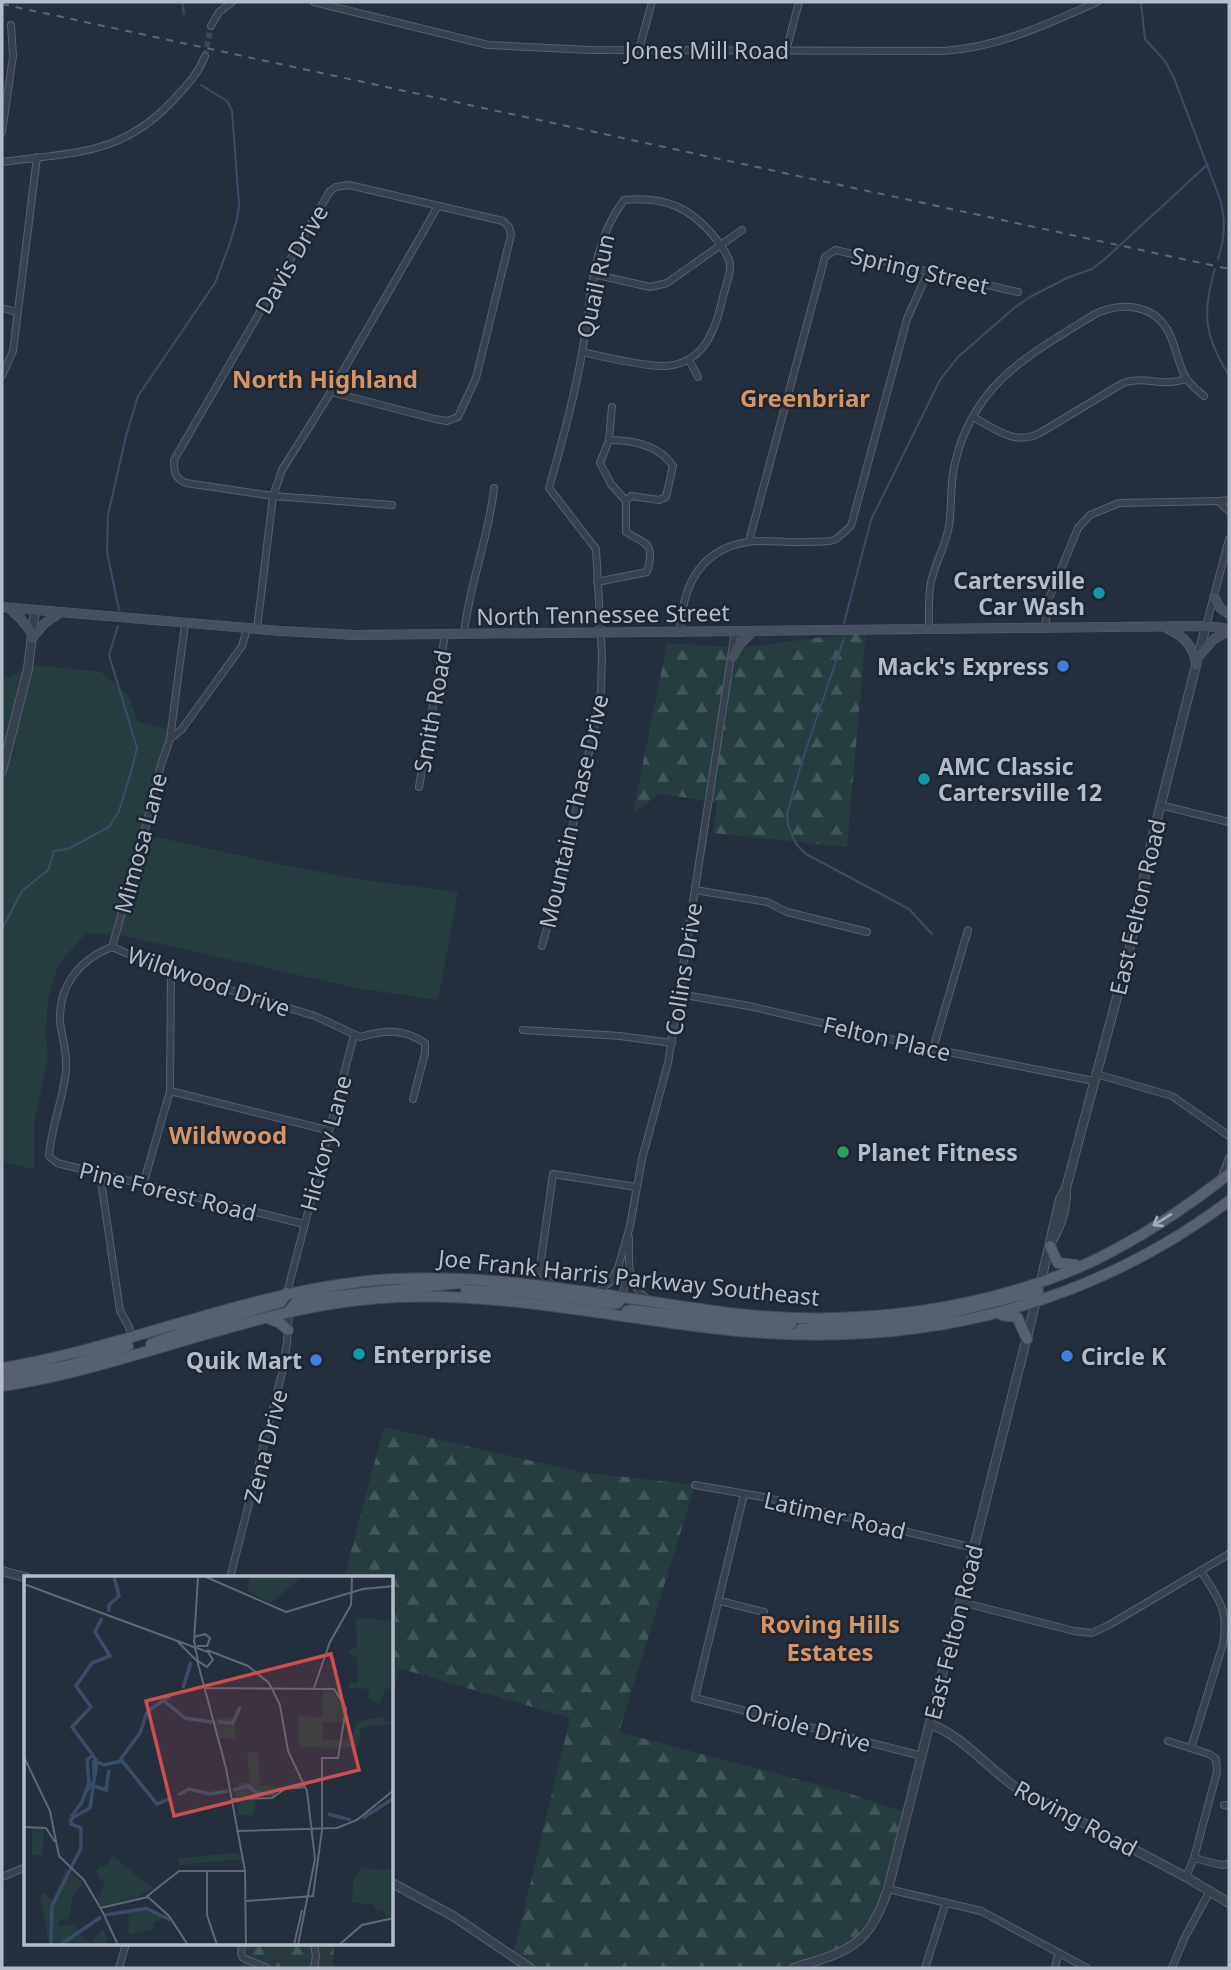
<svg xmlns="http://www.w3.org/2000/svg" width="1231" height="1970" viewBox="0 0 1231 1970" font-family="'Noto Sans',sans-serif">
	<defs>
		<pattern id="forest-firs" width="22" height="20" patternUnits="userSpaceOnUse" patternTransform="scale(1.75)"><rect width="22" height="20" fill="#263c3f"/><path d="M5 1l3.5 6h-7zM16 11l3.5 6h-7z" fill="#435659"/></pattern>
	</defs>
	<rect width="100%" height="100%" fill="#242f3e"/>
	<polygon fill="#263c3f" points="35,665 101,672 128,695 138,722 170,730 143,839 161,838 288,866 365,880 458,892 438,1000 356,988 125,936 86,933 58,965 48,999 46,1031 48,1059 34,1122 34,1169 2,1162 2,677 8,677"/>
	<g fill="url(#forest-firs)">
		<polygon points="866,631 847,847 713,833 717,802 660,794 633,813 667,643 741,648"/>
		<polygon points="384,1427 580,1472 695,1485 619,1732 845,1792 907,1813 888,1889 869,1931 824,1957 779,1968 534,1968 513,1956 570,1718 399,1668 392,1696 392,1578 344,1578"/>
		<polygon points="247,1944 334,1944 333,1968 241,1968"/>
	</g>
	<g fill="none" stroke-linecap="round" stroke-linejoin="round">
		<g stroke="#394c67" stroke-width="2">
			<polyline points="182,2 184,14"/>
			<path d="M 1135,2 L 1141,3 L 1145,39 L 1165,61 L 1174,78 L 1220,199 C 1226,221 1225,237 1218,259"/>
			<path d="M 1215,269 C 1202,312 1204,337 1229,375"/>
			<polyline points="119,610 107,552 108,515 126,436 138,396 215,283 230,243 237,219 239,205 232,111 227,101 201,85"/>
			<polyline points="844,623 871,520 940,380 958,357 1014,308 1030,297 1069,277 1092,269 1105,259 1208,164"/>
			<polyline points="844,638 803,758 787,814 788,825 796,844 806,854 909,909 932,934"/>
			<polyline points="2,929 22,891 48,870 54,851 68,849 109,827 119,811 131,772 137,748 109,655 118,626"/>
		</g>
		<polyline stroke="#3a4453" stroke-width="6" stroke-dasharray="6 3" stroke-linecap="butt" points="205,56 211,26"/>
		<g stroke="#565f6c" stroke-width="8">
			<g id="minor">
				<path d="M 314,2 L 488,45 L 590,50 L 943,51 C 997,48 1048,24 1097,2"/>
				<polyline points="211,26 219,12 232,2"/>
				<polyline points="639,50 652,2"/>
				<polyline points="786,51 799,2"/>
				<polyline points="2,132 13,56 11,25"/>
				<path d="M 2,162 C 75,152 124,156 177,96 C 189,83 199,72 205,56"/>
				<polyline points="593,274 650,287 667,283 742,230"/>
				<polyline points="2,308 17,312"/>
				<polyline points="689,360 698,377"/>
				<polyline points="2,376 13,351 37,157"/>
				<path d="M 331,392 L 435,419 L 447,421 L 458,417 L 476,378 L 511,235 L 509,227 L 503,221 L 349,185 L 336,187 L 330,191 L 174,460 C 174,471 174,478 186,483 L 273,496 L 392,505"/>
				<path d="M 973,417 C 995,429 1015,446 1040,433 L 1123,383 C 1146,375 1161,388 1186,379"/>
				<polyline points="609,440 612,407"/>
				<polyline points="1229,500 1218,501 1229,511"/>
				<polyline points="749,541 825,257 835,250 1018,292"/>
				<path d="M 597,582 L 647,572 C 656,541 645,545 626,532 L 626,501 L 631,496 L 659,500 L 666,497 L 673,466 C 659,445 633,440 609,440 L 600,463 L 611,484 L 626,501"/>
				<polyline points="1206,626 1229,539"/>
				<polyline points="257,629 273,496 282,470 331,392 438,206"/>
				<polyline points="1045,629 1048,601 1078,528 1090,515 1119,503 1218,501"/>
				<path d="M 929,630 C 929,614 928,598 931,582 C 935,563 946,545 949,526 C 952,506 950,486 954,467 C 972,383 1029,355 1095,314 C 1122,301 1156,304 1170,335 C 1176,348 1178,363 1185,376 C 1189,384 1197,390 1204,396"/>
				<path d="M 680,633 C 682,587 699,550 747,542 C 765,539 784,543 802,542 C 811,541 825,543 834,540 C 840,537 846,530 851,526 L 907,319 L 928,272"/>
				<path d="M 464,634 C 469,584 489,538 494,488"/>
				<polyline points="170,739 182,729 242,646 247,629"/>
				<polyline points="419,787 445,635"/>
				<polyline points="1160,805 1229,822"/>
				<polyline points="695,890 767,902 787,912 867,932"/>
				<path d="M 542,946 L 561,879 L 596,720 L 601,691 L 602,656 L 596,549 L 549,488 C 562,443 574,399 582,353 C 591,301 591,243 624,200 C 664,196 691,207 716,239 C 721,246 731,258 730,267 C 730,275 726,285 724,293 C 716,326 707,363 666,366 C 645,367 604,357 582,352"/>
				<polyline points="112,947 138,858 161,765 170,739 185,624"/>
				<polyline points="679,994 749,1006 933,1049 1094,1081"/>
				<polyline points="523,1030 620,1036 672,1043"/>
				<polyline points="933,1049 968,930"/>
				<polyline points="1096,1074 1172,1096 1229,1136"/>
				<polyline points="170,1091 327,1130"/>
				<polyline points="100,1174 120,1311 129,1327 132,1338"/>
				<polyline points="1222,1176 1229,1158"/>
				<polyline points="143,1185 170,1091 171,972"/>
				<path d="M 304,1224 L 57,1163 L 49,1156 C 51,1127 63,1100 66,1071 C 68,1055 62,1038 60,1022 C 58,986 80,959 112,947 L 171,972 L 315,1016 L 360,1037 C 385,1030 402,1028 425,1043 L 425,1053 L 413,1099"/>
				<path d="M 629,1238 C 629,1262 626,1282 646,1298"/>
				<polyline points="524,1281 532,1276 540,1267"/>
				<polyline points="552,1286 543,1274 540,1267 553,1174 636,1187"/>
				<polyline points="597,1292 611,1281 618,1268 630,1226 642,1159 668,1063 735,631"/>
				<polyline points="287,1293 354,1035"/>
				<polyline points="622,1298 627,1272"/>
				<polyline points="695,1485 763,1497 974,1548"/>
				<polyline points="744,1494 695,1698 922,1756"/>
				<polyline points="230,1578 282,1373 287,1343 289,1311"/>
				<polyline points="720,1601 764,1612"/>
				<polyline points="961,1602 1074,1631 1092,1633 1109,1625 1229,1554"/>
				<polyline points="1168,1741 1209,1754 1216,1759 1217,1772 1194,1858 1186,1877"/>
				<path d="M 1191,1748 L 1223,1644 C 1229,1609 1219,1600 1201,1571"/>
				<polyline points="1224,1805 1229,1806"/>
				<polyline points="1194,1858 1221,1865 1229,1864"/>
				<polyline points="2,1877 26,1867"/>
				<polyline points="888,1889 981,1911 1087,1968"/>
				<polyline points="242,1944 241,1954 243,1958 267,1968"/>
				<polyline points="119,1968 126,1944"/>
				<polyline points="314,1968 316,1956 314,1944"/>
				<polyline points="925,1968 946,1902"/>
				<polyline points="1055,1968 1058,1954"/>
				<polyline points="1172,1968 1185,1937 1210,1891"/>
			</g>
		</g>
		<g stroke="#565f6c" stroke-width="10">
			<g id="tertiary">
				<polyline points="2,771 28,669 35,610"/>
				<path d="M 1052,1241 C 1061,1225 1067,1206 1066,1188"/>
				<polyline points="1040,1285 1060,1199 1066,1188 1128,956 1153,835 1206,626"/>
				<polyline points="2,1571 28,1578"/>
				<path d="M 930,1724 C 963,1736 987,1768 1017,1788 L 1186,1877 L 1229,1903"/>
				<polyline points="392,1883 453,1916 530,1968"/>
				<path d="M 793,1968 C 850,1951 868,1947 888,1889 L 1037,1297"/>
			</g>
		</g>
		<g stroke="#565f6c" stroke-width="10">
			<g id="secondary">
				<polyline points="1214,597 1221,609 1229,614"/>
				<polyline points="2,607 281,631 355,635 1206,626 1229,629"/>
				<polyline points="9,608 21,619 33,635"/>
				<path d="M 1168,629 C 1185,637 1194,647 1196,665"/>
				<polyline points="32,638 45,623 61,612"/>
				<polyline points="732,657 740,644 753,631"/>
				<polyline points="1198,657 1214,639 1229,631"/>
			</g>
		</g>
		<g stroke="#414a57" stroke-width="12">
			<g id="primary">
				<polyline points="1050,1246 1058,1263 1076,1265"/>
				<polyline points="466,1290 523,1292 612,1304 618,1303 622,1298"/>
				<polyline points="289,1311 297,1301 317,1298 461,1283"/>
				<polyline points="1002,1315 1017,1317 1027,1339"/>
				<polyline points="625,1316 627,1311 632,1310 737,1323 791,1324"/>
				<polyline points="267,1318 280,1323 288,1330"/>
				<polyline points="801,1329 880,1324 933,1317 1038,1291"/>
				<polyline points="151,1344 209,1323 281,1302 287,1293"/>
				<path d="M 2,1368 C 135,1346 259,1286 394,1279 C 510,1273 624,1300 738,1314 C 855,1327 987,1311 1095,1260 C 1142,1237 1188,1206 1229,1174"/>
				<polyline points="2,1378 71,1365 128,1346"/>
				<path d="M 2,1386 C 137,1366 262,1302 399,1297 C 504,1293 607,1316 710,1328 C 899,1351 1075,1316 1229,1201"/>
			</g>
		</g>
		<use href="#minor" stroke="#38414e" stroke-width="6"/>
		<use href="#tertiary" stroke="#38414e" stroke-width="8"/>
		<use href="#secondary" stroke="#465061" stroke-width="9"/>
		<use href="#primary" stroke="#56606e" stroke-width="10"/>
		<polyline stroke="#5a6575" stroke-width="2" stroke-dasharray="7 7" stroke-linecap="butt" points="2,4 1229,269"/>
	</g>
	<defs><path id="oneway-shaft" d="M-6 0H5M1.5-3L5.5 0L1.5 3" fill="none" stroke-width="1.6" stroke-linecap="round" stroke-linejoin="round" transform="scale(1.75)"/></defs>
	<use stroke="#a1aab7" href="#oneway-shaft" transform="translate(1162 1220) rotate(148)"/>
	<g fill="#0f9aa8" stroke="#1d2633" stroke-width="2.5">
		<circle cx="1099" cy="593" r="7"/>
		<circle cx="924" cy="779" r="7"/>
		<circle cx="359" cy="1354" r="7"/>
	</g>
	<g fill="#3f7fe0" stroke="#1d2633" stroke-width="2.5">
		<circle cx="1063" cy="666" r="7"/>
		<circle cx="1067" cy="1356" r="7"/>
		<circle cx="316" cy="1360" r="7"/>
	</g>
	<circle fill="#2e9e5b" stroke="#1d2633" stroke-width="2.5" cx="843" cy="1152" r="7"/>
	<g text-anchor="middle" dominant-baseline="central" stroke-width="5" stroke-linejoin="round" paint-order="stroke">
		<g font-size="23" fill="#b4bcc9" stroke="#1d2633">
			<text x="707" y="50">Jones Mill Road</text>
			<text transform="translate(291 259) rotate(-60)">Davis Drive</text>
			<text transform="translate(920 270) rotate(13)">Spring Street</text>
			<text transform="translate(595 286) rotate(-78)">Quail Run</text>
			<text transform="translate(603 614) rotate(-1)">North Tennessee Street</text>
			<text transform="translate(432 711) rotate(-80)">Smith Road</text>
			<text transform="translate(573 811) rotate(-77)">Mountain Chase Drive</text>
			<text transform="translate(140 843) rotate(-75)">Mimosa Lane</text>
			<text transform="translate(1137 907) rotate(-77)">East Felton Road</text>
			<text transform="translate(683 969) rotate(-81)">Collins Drive</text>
			<text transform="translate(209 981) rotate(19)">Wildwood Drive</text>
			<text transform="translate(887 1038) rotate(13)">Felton Place</text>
			<text transform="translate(325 1143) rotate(-75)">Hickory Lane</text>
			<text transform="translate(168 1191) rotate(14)">Pine Forest Road</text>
			<text transform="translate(629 1277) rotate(6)">Joe Frank Harris Parkway Southeast</text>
			<text transform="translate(265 1446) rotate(-76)">Zena Drive</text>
			<text transform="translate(835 1515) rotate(13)">Latimer Road</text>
			<text transform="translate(953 1632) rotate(-76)">East Felton Road</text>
			<text transform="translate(808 1727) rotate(15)">Oriole Drive</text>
			<text transform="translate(1076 1818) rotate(28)">Roving Road</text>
		</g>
		<g font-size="23" font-weight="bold" fill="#b4bcc9" stroke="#1d2633" text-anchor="start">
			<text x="1085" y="580" text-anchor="end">Cartersville<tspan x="1085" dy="26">Car Wash</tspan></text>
			<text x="1049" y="666" text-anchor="end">Mack's Express</text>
			<text x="938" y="766">AMC Classic<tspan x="938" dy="26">Cartersville 12</tspan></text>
			<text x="857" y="1152">Planet Fitness</text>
			<text x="373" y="1354">Enterprise</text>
			<text x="1081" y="1356">Circle K</text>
			<text x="302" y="1360" text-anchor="end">Quik Mart</text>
		</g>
		<g font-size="24" font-weight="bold" fill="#d59563" stroke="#1d2633">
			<text x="325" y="378">North Highland</text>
			<text x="805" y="397">Greenbriar</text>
			<text x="228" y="1134">Wildwood</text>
			<text x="830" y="1623">Roving Hills<tspan x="830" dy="28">Estates</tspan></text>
		</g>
	</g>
	<g transform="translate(24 1576)">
		<rect width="369" height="369" fill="#242f3e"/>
		<path d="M 223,176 L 234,176 L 236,210 L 259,210 L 251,220 L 233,221 L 229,239 L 215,239 L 211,215 L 215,207 L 226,207 ZM 8,252 L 20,252 L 19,279 L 8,279 ZM 124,333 L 139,343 L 129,346 L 130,353 L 105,359 L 104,336 Z" fill="#263c3f"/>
		<path d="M 225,1 L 278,1 L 246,27 L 224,16 ZM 332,41 L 369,45 L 369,112 L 361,113 L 356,128 L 344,123 L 345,113 L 325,112 L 325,107 L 334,107 L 333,82 L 324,77 L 333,70 ZM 299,113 L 307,113 L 323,136 L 322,146 L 299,146 L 298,164 L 328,163 L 332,146 L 359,140 L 361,146 L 368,145 L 369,130 L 369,147 L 337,152 L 334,172 L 275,171 L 274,140 L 298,141 ZM 210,141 L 212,162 L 195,162 L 189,144 ZM 213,277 L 219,283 L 155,289 L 154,282 ZM 338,292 L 369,294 L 369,340 L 362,342 L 359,334 L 354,335 L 349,328 L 328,327 L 329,305 ZM 42,293 L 59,308 L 49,318 L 45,342 L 35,345 L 35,350 L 51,348 L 53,356 L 67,367 L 79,353 L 85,369 L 25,369 L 16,321 L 20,317 L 28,325 Z" fill="#263c3f"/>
		<path d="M 88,279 L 128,312 L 104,328 L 78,331 L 73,324 L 81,308 L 73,299 L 74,292 L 85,288 Z" fill="#263c3f"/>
		<path fill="none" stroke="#394c67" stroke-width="3.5" d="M 85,36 L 85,29 L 95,20 L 90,1M 159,112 L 167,86M 138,123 L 161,142 L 188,146M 124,135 L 146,120M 194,146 L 209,147 L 216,131M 96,184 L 116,157 L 123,136M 73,185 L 48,151 L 67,131 L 52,110 L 68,87 L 86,80 L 71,56 L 78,42M 74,186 L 80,189 L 98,185 L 133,228 L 147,222M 70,210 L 82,214 L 85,194M 209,214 L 224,210 L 233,217 L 251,219M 61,217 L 70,205 L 70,184M 154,219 L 165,213 L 186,218 L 204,215M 304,238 L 327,244M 47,241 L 58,226 L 65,206 L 63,184 L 69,179M 48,242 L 66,232 L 73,185M 339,242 L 370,222M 124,333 L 146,344M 81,339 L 124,332M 27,369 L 28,330 L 57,272 L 57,252 L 47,248 L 47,242M 36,369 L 77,341"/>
		<path fill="none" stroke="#5e6776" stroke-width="2" d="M 182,1 L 262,36 L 339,13 L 370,10M 0,8 L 75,36 L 167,70 L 173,72 L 184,76 L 189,84 L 183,91 L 174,85 L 172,75 L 171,73 L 171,68 L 170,66 L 174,1M 0,30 L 1,1M 170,61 L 181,58 L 186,62 L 183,70 L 173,70M 154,66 L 173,85M 183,74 L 224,90 L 245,107 L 256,129 L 264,175 L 283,215 L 291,283 L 274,369M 173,84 L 202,192 L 221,295 L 222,369M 181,112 L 310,113 L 322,132 L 314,182 L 298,182 L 298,254 L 289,320 L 222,325M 290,112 L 306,66 L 327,29 L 328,1M 0,181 L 26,235 L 35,280 L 60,304 L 81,340M 207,223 L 248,222 L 261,213 L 281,211M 0,251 L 22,252 L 31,266M 212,255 L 313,252 L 333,244 L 370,214M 183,295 L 183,339 L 193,369M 122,321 L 155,295 L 221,295M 76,332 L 124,321 L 145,340 L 164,369M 80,339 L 94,369M 270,369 L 278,334M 315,369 L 338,349 L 370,342"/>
		<path fill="#ce4d50" fill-opacity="0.15" stroke="#ce4d50" stroke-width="3.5" d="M 307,78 L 335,194 L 150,240 L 122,125 Z"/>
		<rect width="369" height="369" fill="none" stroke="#b4bcc9" stroke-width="3.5"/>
	</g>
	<rect width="1231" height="1970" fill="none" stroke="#b4bcc9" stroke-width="7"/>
</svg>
